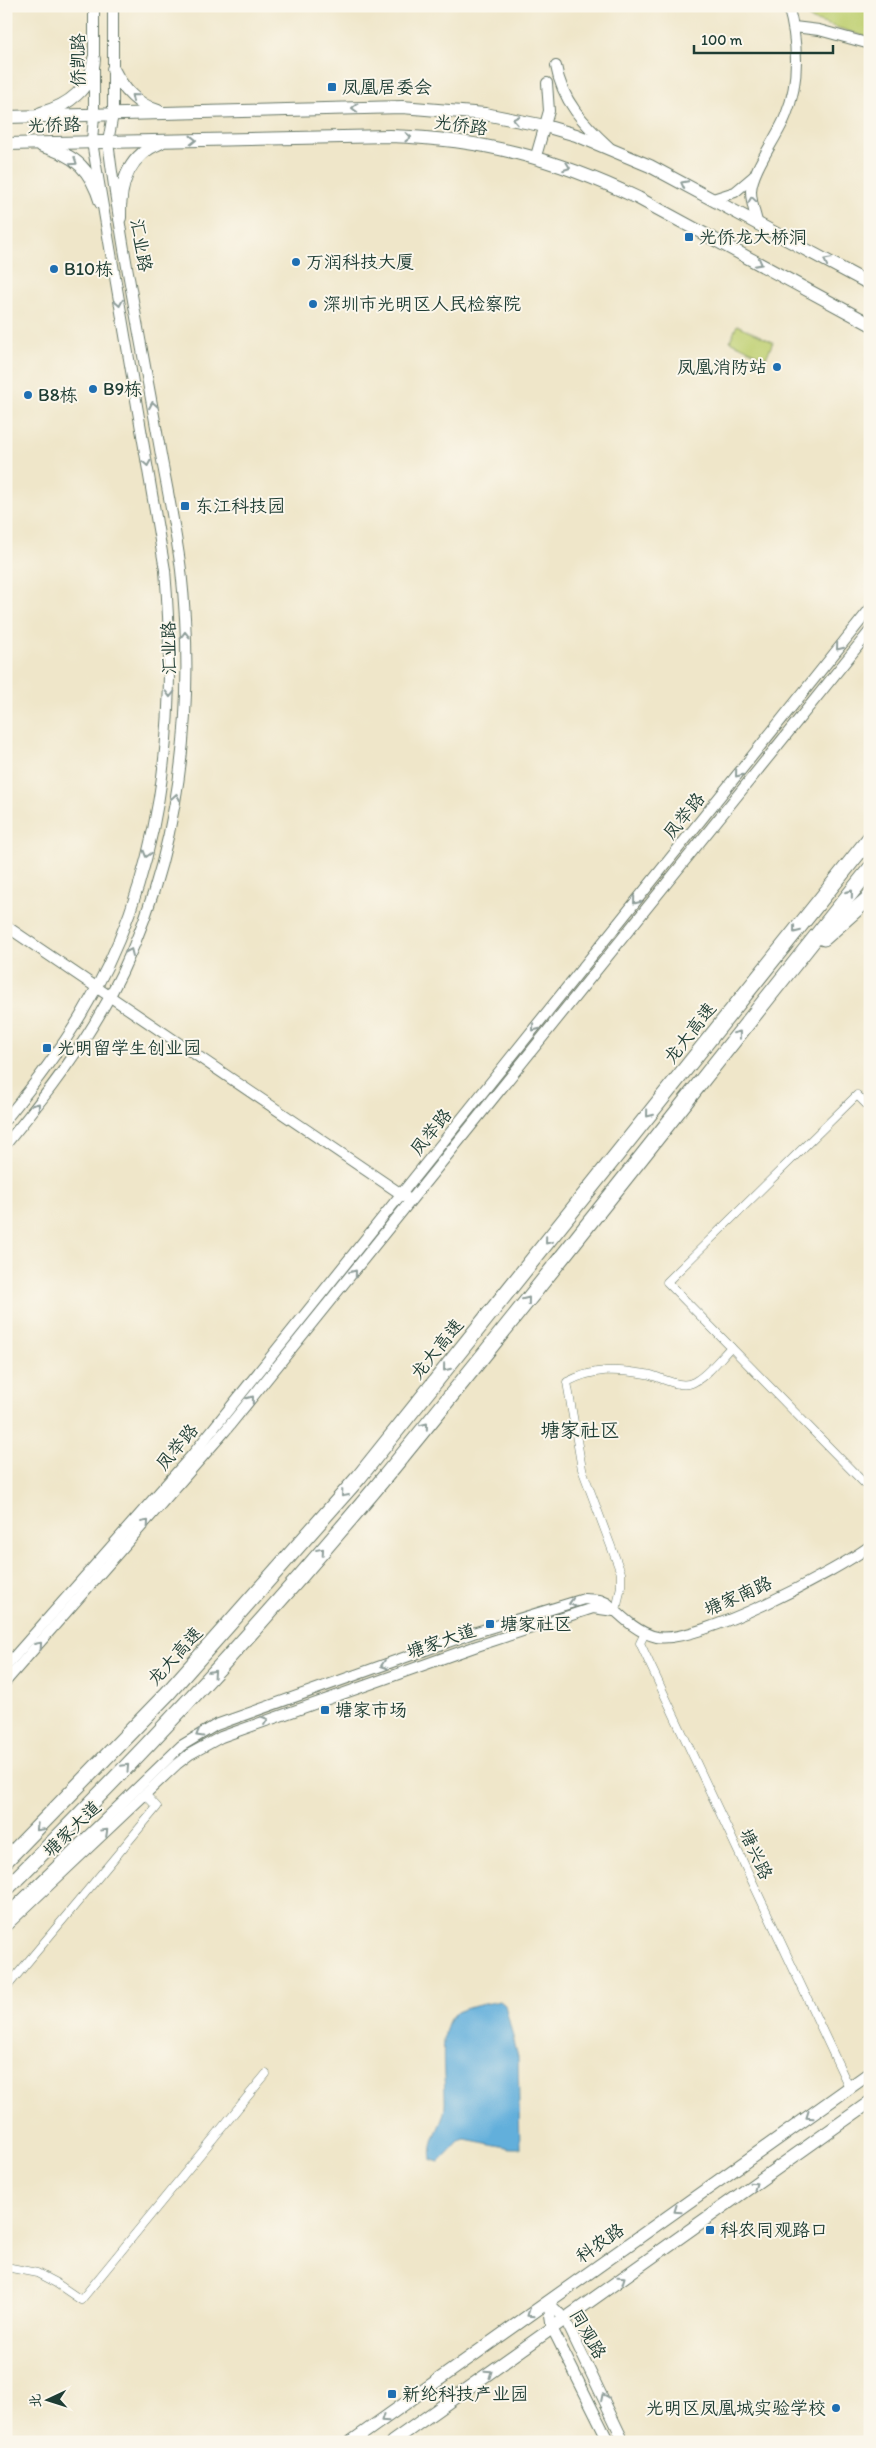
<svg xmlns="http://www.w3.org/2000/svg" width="876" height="2448" viewBox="0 0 876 2448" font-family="Itim,'LXGW WenKai TC',sans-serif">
	<rect width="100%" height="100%" fill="#fbf7ec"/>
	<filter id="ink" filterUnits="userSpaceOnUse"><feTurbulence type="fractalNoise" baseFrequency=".02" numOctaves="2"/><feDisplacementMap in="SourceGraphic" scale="10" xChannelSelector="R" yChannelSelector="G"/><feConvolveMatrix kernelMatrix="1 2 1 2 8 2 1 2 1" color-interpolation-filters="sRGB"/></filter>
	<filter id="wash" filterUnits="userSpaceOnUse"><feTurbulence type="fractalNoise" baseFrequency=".0096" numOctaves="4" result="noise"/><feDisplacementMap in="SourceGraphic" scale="20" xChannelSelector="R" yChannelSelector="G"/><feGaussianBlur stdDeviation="1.12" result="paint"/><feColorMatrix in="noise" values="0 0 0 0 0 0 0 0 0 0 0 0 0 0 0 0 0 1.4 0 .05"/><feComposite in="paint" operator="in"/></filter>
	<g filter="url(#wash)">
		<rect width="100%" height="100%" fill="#efe6c9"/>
		<g fill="#c0d073" stroke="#708654">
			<polygon points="801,6 870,6 870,38 813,20 803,13"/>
			<polygon points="737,325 773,342 766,358 730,341"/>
		</g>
		<path fill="#62afdb" stroke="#407688" d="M 500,2001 L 505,2005 L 518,2057 L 520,2148 L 511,2148 L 465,2139 L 459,2141 L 439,2162 L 432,2160 C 428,2137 444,2126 445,2105 C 446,2082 437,2032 453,2015 C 459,2008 490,2003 500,2001 Z"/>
	</g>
	<g filter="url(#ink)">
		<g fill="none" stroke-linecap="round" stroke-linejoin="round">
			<g stroke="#687868" stroke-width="9">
				<g id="minor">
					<polyline points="870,1108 857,1095 667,1282 870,1489"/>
					<path d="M 616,1611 L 621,1586 L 621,1573 L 582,1469 L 567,1382 C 594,1368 616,1369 646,1374 C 660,1376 680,1390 694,1382 C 708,1375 720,1358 731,1347"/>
					<polyline points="645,1633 640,1643 849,2087"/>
					<polyline points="6,1988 157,1807 145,1794"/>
					<polyline points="6,2267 37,2273 56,2283 81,2300 266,2074"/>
				</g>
			</g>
			<g stroke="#687868" stroke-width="12">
				<g id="tertiary">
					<polyline points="794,27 819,30 870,44"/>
					<path d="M 556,66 C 562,101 584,124 609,147"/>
					<polyline points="536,156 549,111 547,83"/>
					<polyline points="713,199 735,192 754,176"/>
					<path d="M 758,225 C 755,214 751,203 751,191 C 752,169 778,137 786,115 C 800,81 798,40 788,6"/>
					<polyline points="6,926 407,1198"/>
					<path d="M 6,1119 C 33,1086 59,1052 81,1015 C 163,880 178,724 165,570 L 92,142 L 94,115 L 94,6"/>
					<path d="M 6,1144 C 38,1105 68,1067 94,1024 C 176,890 198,724 181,570 C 176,531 168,493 161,455 C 143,351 121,246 108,142 L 113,114 L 113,6"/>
					<polyline points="6,1666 193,1454 870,609"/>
					<polyline points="6,1681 225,1431 870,631"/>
					<path d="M 6,1915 L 181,1746 L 216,1725 L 473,1633 L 584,1599 L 600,1600 L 607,1603 C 621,1616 637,1633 657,1637 C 698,1644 835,1572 870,1546"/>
					<polyline points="6,1926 177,1764 190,1754 221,1737 477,1646 593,1608 614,1611"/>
					<polyline points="548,2302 565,2319 624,2442"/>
					<polyline points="548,2302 552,2328 609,2442"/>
				</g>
			</g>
			<g stroke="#687868" stroke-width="14">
				<g id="primary">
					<path d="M 113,69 C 123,89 136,104 158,111"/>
					<path d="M 41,113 C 68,106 92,88 94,59"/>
					<polyline points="6,117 402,107 485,114 545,126 576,135 650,166 870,284"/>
					<path d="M 6,144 L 390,136 C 483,139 554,158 638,198 L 870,324"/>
					<path d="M 42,146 C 76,155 91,170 101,203"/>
					<path d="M 120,218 C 119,186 127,156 160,143"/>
					<polyline points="351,2442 870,2073"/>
					<polyline points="392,2442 870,2102"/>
				</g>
			</g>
			<g stroke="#687868" stroke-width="17">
				<g id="motorway">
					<polyline points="824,938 870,897"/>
					<polyline points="6,1860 167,1694 359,1477 870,838"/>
					<path d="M 6,1889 C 135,1762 259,1628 375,1489 C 543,1285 705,1075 870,869"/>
				</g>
			</g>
			<use href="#minor" stroke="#fff" stroke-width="8"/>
			<use href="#tertiary" stroke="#fff" stroke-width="10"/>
			<use href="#primary" stroke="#fff" stroke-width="12"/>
			<use href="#motorway" stroke="#fff" stroke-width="15"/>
		</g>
		<defs><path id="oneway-chevron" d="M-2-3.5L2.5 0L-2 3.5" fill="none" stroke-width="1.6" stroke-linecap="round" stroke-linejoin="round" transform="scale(1.25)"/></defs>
		<g stroke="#8f9e9a">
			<use href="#oneway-chevron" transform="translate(134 97) rotate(-140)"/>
			<use href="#oneway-chevron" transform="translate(355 108) rotate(179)"/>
			<use href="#oneway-chevron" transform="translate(516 120) rotate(-169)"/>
			<use href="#oneway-chevron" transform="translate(408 137) rotate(1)"/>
			<use href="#oneway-chevron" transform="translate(193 140) rotate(-1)"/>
			<use href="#oneway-chevron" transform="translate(74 162) rotate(33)"/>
			<use href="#oneway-chevron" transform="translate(567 167) rotate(20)"/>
			<use href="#oneway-chevron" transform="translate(684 184) rotate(-153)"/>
			<use href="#oneway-chevron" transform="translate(752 200) rotate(-98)"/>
			<use href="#oneway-chevron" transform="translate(827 261) rotate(-152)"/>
			<use href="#oneway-chevron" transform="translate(759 263) rotate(28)"/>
			<use href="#oneway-chevron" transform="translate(119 303) rotate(80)"/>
			<use href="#oneway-chevron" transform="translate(153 405) rotate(-100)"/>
			<use href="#oneway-chevron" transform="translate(147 463) rotate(80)"/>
			<use href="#oneway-chevron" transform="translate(185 635) rotate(-91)"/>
			<use href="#oneway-chevron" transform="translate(839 647) rotate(129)"/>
			<use href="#oneway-chevron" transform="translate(170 694) rotate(91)"/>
			<use href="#oneway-chevron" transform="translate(738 774) rotate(129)"/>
			<use href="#oneway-chevron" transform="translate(176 797) rotate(-81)"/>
			<use href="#oneway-chevron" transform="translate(147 854) rotate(106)"/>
			<use href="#oneway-chevron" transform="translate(850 893) rotate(-51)"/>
			<use href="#oneway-chevron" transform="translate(636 901) rotate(129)"/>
			<use href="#oneway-chevron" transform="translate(796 930) rotate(128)"/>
			<use href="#oneway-chevron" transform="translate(130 952) rotate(-66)"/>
			<use href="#oneway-chevron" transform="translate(535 1028) rotate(129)"/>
			<use href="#oneway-chevron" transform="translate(738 1034) rotate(-52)"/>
			<use href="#oneway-chevron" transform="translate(37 1106) rotate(-51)"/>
			<use href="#oneway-chevron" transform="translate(649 1114) rotate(129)"/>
			<use href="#oneway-chevron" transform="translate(548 1241) rotate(129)"/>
			<use href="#oneway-chevron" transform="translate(354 1273) rotate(-51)"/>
			<use href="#oneway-chevron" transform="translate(527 1300) rotate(-51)"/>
			<use href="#oneway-chevron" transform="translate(446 1368) rotate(129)"/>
			<use href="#oneway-chevron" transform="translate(251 1399) rotate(-51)"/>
			<use href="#oneway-chevron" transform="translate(425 1426) rotate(-51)"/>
			<use href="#oneway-chevron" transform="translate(344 1494) rotate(131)"/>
			<use href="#oneway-chevron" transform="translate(146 1523) rotate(-49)"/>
			<use href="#oneway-chevron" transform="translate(321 1551) rotate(-49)"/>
			<use href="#oneway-chevron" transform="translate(572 1603) rotate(163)"/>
			<use href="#oneway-chevron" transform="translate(39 1645) rotate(-49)"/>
			<use href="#oneway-chevron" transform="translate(384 1665) rotate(161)"/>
			<use href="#oneway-chevron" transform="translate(213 1673) rotate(-48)"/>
			<use href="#oneway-chevron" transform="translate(265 1720) rotate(-19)"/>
			<use href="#oneway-chevron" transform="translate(199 1734) rotate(150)"/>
			<use href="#oneway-chevron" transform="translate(126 1767) rotate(-47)"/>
			<use href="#oneway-chevron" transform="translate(39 1828) rotate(135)"/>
			<use href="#oneway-chevron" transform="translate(105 1832) rotate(-43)"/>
			<use href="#oneway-chevron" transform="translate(809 2116) rotate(145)"/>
			<use href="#oneway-chevron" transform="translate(754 2185) rotate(-35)"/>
			<use href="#oneway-chevron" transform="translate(677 2210) rotate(145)"/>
			<use href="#oneway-chevron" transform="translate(622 2279) rotate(-35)"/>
			<use href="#oneway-chevron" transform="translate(530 2314) rotate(145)"/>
			<use href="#oneway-chevron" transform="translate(489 2373) rotate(-35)"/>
			<use href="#oneway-chevron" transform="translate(604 2397) rotate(-116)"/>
			<use href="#oneway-chevron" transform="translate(384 2419) rotate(145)"/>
		</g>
	</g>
	<g fill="#1f6fb2" stroke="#fbf7ec" stroke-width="2">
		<rect x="327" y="82" width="10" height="10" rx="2.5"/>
		<rect x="684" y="232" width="10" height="10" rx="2.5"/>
		<circle cx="296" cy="262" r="5"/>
		<circle cx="54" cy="269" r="5"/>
		<circle cx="313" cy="304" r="5"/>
		<circle cx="777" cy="367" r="5"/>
		<circle cx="93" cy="389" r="5"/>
		<circle cx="28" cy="395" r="5"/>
		<rect x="180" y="501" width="10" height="10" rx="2.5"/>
		<rect x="42" y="1043" width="10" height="10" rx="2.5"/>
		<rect x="485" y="1619" width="10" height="10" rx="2.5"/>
		<rect x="320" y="1705" width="10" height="10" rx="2.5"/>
		<rect x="705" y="2225" width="10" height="10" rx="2.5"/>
		<rect x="387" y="2389" width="10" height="10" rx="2.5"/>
		<circle cx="836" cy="2408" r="5"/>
	</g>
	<g text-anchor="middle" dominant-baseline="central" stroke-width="4" stroke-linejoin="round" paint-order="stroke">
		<g font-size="18" fill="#1f3d34" stroke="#fbf7ec">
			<text transform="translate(78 60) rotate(-90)">侨凯路</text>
			<text transform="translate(54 125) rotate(-2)">光侨路</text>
			<text transform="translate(461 125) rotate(8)">光侨路</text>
			<text transform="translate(141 245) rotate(80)">汇业路</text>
			<text transform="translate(169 648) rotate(-91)">汇业路</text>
			<text transform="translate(684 816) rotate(-51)">凤举路</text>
			<text transform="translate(690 1033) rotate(-52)">龙大高速</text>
			<text transform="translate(431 1132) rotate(-51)">凤举路</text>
			<text transform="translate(437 1349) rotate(-51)">龙大高速</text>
			<text transform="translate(177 1447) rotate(-50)">凤举路</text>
			<text transform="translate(738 1596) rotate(-24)">塘家南路</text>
			<text transform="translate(441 1641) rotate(-19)">塘家大道</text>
			<text transform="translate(175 1656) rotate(-48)">龙大高速</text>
			<text transform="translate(72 1829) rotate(-44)">塘家大道</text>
			<text transform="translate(756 1854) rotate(65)">塘兴路</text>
			<text transform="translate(600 2243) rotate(-35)">科农路</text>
			<text transform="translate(588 2334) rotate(60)">同观路</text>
		</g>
		<g font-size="18" fill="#1f3d34" stroke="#fbf7ec" text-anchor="start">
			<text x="342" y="87">凤凰居委会</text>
			<text x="699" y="237">光侨龙大桥洞</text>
			<text x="306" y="262">万润科技大厦</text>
			<text x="64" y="269">B10栋</text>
			<text x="323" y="304">深圳市光明区人民检察院</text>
			<text x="767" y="367" text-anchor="end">凤凰消防站</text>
			<text x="103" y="389">B9栋</text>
			<text x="38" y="395">B8栋</text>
			<text x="195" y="506">东江科技园</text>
			<text x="57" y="1048">光明留学生创业园</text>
			<text x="500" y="1624">塘家社区</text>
			<text x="335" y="1710">塘家市场</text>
			<text x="720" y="2230">科农同观路口</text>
			<text x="402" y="2394">新纶科技产业园</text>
			<text x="826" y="2408" text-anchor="end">光明区凤凰城实验学校</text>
		</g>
		<g font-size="20" fill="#1f3d34" stroke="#fbf7ec">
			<text x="580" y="1430">塘家社区</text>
		</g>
	</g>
	<rect width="876" height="2448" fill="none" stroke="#fbf7ec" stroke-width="25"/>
	<g transform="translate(48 2400) rotate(266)" stroke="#fbf7ec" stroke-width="4" paint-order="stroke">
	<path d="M0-4L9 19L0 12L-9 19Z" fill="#1f3d34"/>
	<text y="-8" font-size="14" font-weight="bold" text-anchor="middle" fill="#1f3d34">北</text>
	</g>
	<path d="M694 45v8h139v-8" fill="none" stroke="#1f3d34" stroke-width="2.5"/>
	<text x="701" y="45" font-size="15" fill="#1f3d34" stroke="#fbf7ec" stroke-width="4" paint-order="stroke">100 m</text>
</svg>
